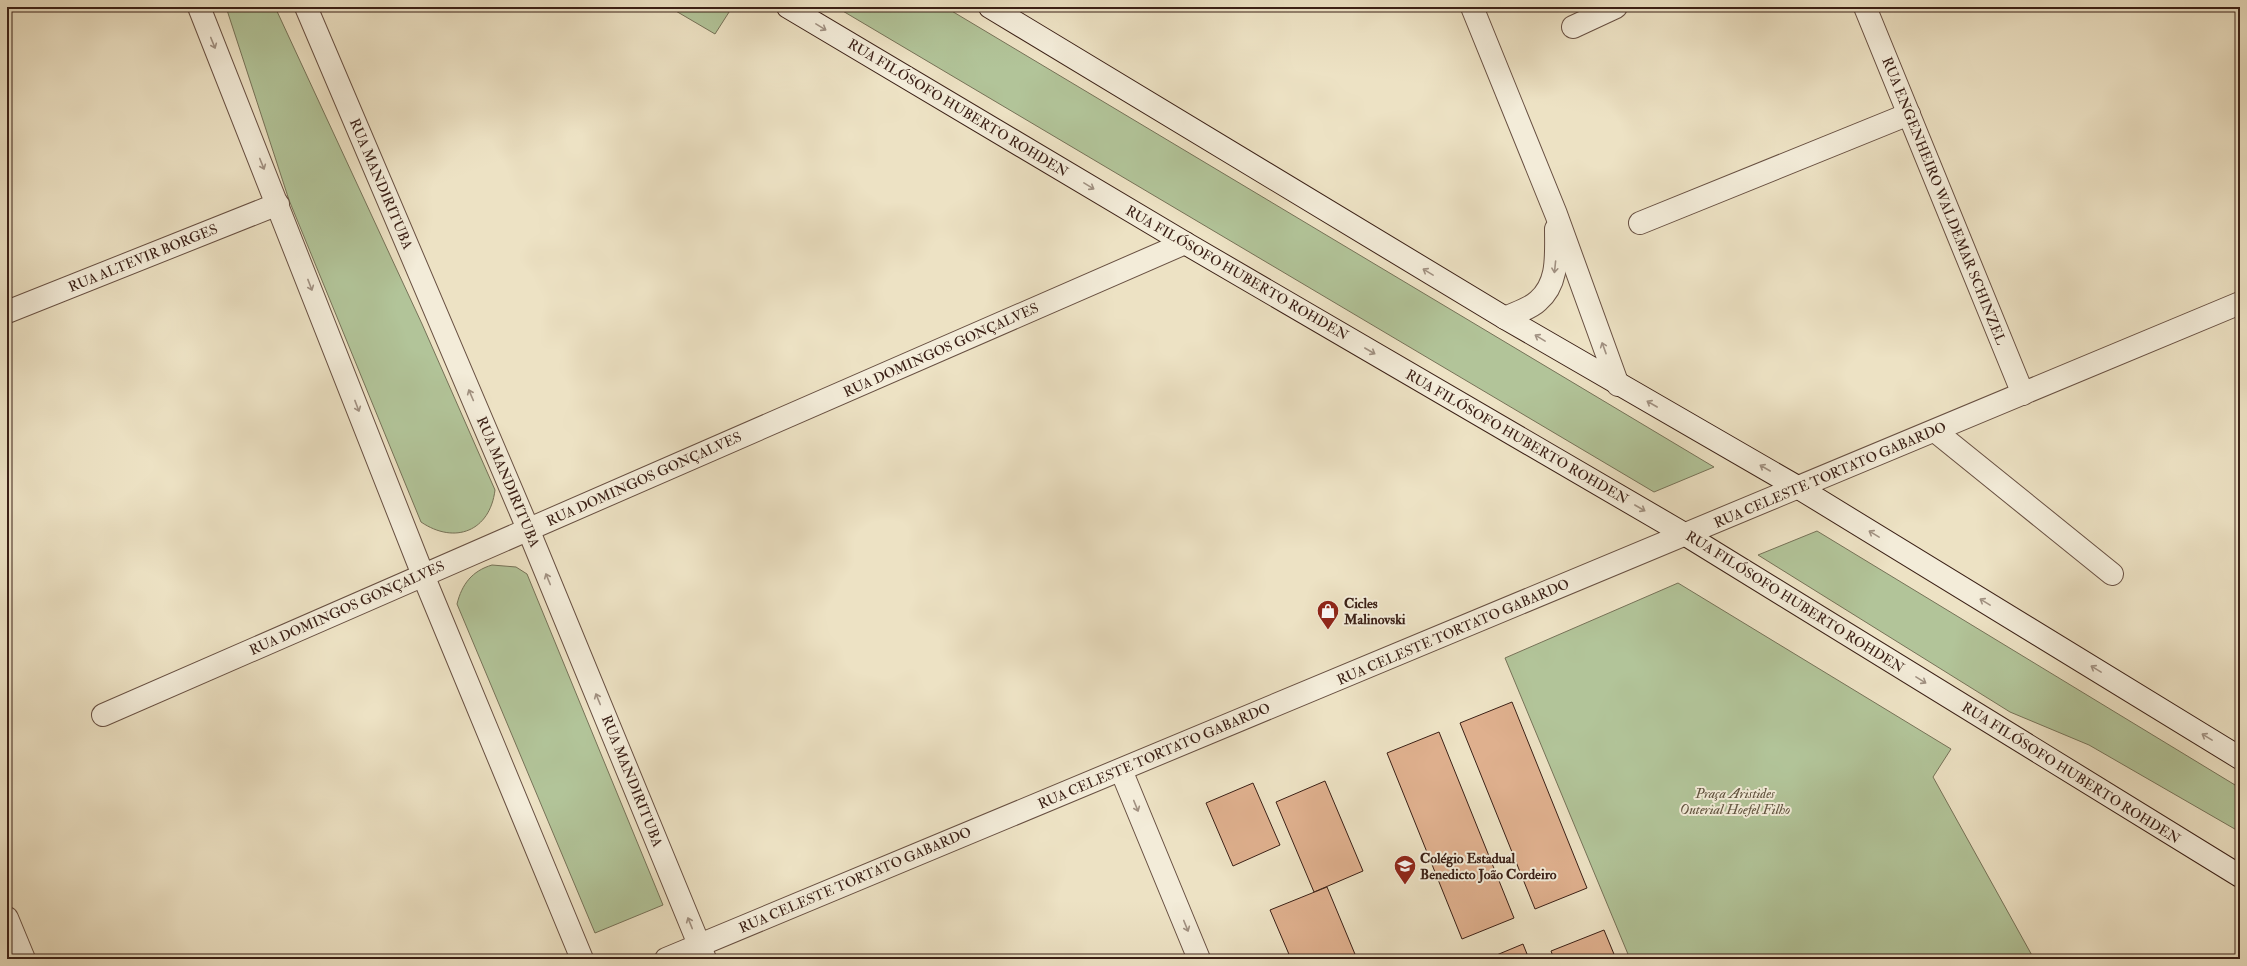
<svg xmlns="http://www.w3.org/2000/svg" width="2247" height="966" viewBox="0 0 2247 966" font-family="'IM FELL Double Pica',serif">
	<rect width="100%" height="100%" fill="#ede2c4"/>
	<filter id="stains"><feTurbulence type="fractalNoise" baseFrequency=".005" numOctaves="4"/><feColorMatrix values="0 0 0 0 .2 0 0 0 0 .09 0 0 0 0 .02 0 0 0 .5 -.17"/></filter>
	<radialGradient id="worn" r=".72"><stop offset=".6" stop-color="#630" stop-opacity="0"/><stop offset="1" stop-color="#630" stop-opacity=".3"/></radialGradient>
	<g fill="#b2c499" stroke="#767258">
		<path d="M 226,7 L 275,7 L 422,324 L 495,490 C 490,531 455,545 421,522 L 289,200 Z"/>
		<polygon points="669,7 728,7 731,9 715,34"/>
		<polygon points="836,7 945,7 1714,467 1654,492"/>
		<polygon points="1817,531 2240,788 2240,832 2089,745 2010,712 1758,555"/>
		<path d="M 492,565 L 516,567 L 527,574 L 663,905 L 595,933 L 457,604 C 462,584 472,571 492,565 Z"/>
		<polygon points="1678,583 1951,749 1933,777 2034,959 1630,959 1505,658"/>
	</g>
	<g fill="#dfb08e" stroke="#3b2016">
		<polygon points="1512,702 1587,888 1535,909 1460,723"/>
		<polygon points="1439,732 1514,918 1462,939 1387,753"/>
		<polygon points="1325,781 1363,871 1314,892 1276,802"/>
		<polygon points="1253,783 1280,845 1233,866 1206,803"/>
		<polygon points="1327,887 1357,959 1291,959 1270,910"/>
		<polygon points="1604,930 1616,959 1554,959 1551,951"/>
		<polygon points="1523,944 1529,959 1487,959"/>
		<polygon points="1426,955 1428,959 1417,959"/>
	</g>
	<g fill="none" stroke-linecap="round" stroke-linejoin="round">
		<g stroke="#685042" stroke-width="24">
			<polyline id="service" points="1935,431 2112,574"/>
		</g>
		<g stroke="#685042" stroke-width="24">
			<g id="minor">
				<polyline points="1472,7 1556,214 1618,385"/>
				<polyline points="1865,7 2023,394"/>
				<polyline points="1573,27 1616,7"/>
				<polyline points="1640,223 1909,114"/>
				<polyline points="7,312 278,204"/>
				<path d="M 1505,318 C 1515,313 1530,309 1538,301 C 1559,283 1556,255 1556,229"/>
				<polyline points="103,715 1185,243"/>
				<polyline points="1121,770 1199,959"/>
				<polyline points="7,918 24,959"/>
				<polyline points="666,959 2240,303"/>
			</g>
		</g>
		<g stroke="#685042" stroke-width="24">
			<g id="tertiary">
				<polyline points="199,7 423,575 582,959"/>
				<polyline points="306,7 528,529 705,959"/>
			</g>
		</g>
		<g stroke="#3b2016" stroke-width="24">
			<g id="secondary">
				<polyline points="788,7 1185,243 1686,535 2240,876"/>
				<polyline points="990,7 1505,318 1799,488 2240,758"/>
			</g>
		</g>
		<use href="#service" stroke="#f3ecd9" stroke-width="22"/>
		<use href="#minor" stroke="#f3ecd9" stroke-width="22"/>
		<use href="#tertiary" stroke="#f3ecd9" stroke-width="22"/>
		<use href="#secondary" stroke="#f3ecd9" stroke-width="22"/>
	</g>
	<defs><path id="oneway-shaft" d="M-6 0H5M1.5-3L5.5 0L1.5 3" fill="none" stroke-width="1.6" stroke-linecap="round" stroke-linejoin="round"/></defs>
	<g stroke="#a09081">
		<use href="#oneway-shaft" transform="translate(821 27) rotate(31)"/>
		<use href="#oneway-shaft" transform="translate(213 43) rotate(68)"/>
		<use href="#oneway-shaft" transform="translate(262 164) rotate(68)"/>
		<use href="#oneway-shaft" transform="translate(1089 186) rotate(31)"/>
		<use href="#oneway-shaft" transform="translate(1555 267) rotate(96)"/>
		<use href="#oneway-shaft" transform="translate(1428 272) rotate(-149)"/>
		<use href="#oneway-shaft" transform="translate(310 285) rotate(69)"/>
		<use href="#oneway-shaft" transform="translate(1540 338) rotate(-149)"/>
		<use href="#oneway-shaft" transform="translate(1604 348) rotate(-110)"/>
		<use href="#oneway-shaft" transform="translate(1370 351) rotate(30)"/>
		<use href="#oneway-shaft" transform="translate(471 395) rotate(-113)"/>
		<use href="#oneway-shaft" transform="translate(1652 404) rotate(-150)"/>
		<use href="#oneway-shaft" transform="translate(357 406) rotate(69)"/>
		<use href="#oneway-shaft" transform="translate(1765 468) rotate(-150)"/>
		<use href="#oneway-shaft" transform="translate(1640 508) rotate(30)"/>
		<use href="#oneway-shaft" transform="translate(1874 534) rotate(-149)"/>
		<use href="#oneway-shaft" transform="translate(548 579) rotate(-112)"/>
		<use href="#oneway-shaft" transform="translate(1985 602) rotate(-149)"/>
		<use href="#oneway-shaft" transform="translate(2096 669) rotate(-149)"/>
		<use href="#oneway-shaft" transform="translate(1921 680) rotate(32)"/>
		<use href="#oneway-shaft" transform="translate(598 699) rotate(-112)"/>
		<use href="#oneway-shaft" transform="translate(2207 737) rotate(-149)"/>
		<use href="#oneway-shaft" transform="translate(1136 806) rotate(68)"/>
		<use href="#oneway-shaft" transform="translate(690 923) rotate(-112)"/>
		<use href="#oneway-shaft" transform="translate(1186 926) rotate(68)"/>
	</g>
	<defs>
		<g id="shop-pin" transform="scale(1.15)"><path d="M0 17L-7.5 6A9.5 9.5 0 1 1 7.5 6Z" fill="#8f2418" stroke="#f3ecd9"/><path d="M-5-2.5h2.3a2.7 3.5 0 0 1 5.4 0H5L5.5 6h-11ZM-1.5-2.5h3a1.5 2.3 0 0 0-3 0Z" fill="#fff"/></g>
		<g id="school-pin" transform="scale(1.15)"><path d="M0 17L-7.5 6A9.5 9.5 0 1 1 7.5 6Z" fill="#8f2418" stroke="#f3ecd9"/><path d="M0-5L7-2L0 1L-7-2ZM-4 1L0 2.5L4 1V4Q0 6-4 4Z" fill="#fff"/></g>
	</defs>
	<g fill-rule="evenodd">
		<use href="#shop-pin" x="1328" y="611"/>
		<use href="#school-pin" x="1405" y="866"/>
	</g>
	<g text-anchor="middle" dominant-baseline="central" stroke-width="4" stroke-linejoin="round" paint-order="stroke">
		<g font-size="14" fill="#3b2016" stroke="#f3ecd9">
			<text transform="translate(958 108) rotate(31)">RUA FILÓSOFO HUBERTO ROHDEN</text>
			<text transform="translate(381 184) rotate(67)">RUA MANDIRITUBA</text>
			<text transform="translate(1944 201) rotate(68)">RUA ENGENHEIRO WALDEMAR SCHINZEL</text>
			<text transform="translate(143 258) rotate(-22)">RUA ALTEVIR BORGES</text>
			<text transform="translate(1237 273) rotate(30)">RUA FILÓSOFO HUBERTO ROHDEN</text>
			<text transform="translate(941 350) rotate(-24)">RUA DOMINGOS GONÇALVES</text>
			<text transform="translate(1517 437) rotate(30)">RUA FILÓSOFO HUBERTO ROHDEN</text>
			<text transform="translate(1830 475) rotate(-23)">RUA CELESTE TORTATO GABARDO</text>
			<text transform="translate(644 479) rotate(-24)">RUA DOMINGOS GONÇALVES</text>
			<text transform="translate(508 482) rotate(67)">RUA MANDIRITUBA</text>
			<text transform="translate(1795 602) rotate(32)">RUA FILÓSOFO HUBERTO ROHDEN</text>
			<text transform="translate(347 608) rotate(-24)">RUA DOMINGOS GONÇALVES</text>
			<text transform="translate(1453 632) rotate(-23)">RUA CELESTE TORTATO GABARDO</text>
			<text transform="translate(1154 756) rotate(-23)">RUA CELESTE TORTATO GABARDO</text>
			<text transform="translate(2071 773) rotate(32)">RUA FILÓSOFO HUBERTO ROHDEN</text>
			<text transform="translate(632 781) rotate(68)">RUA MANDIRITUBA</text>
			<text transform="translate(855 880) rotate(-23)">RUA CELESTE TORTATO GABARDO</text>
		</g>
		<g font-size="14" font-weight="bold" fill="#3b2016" stroke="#f3ecd9" text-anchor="start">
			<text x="1344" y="603">Cicles<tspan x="1344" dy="16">Malinovski</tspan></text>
			<text x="1420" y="858">Colégio Estadual<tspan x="1420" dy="16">Benedicto João Cordeiro</tspan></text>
		</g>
		<g font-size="14" font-style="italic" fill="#5f513d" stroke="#f3ecd9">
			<text x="1735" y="793">Praça Aristides<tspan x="1735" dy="16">Outerial Hoefel Filho</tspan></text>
		</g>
	</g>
	<rect width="2247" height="966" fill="none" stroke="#ede2c4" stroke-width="24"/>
	<rect x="8" y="8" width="2231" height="950" fill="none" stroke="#3b2016" stroke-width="2"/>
	<rect x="12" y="12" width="2223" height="942" fill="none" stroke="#3b2016"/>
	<rect width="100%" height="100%" filter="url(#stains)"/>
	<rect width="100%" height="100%" fill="url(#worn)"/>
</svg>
